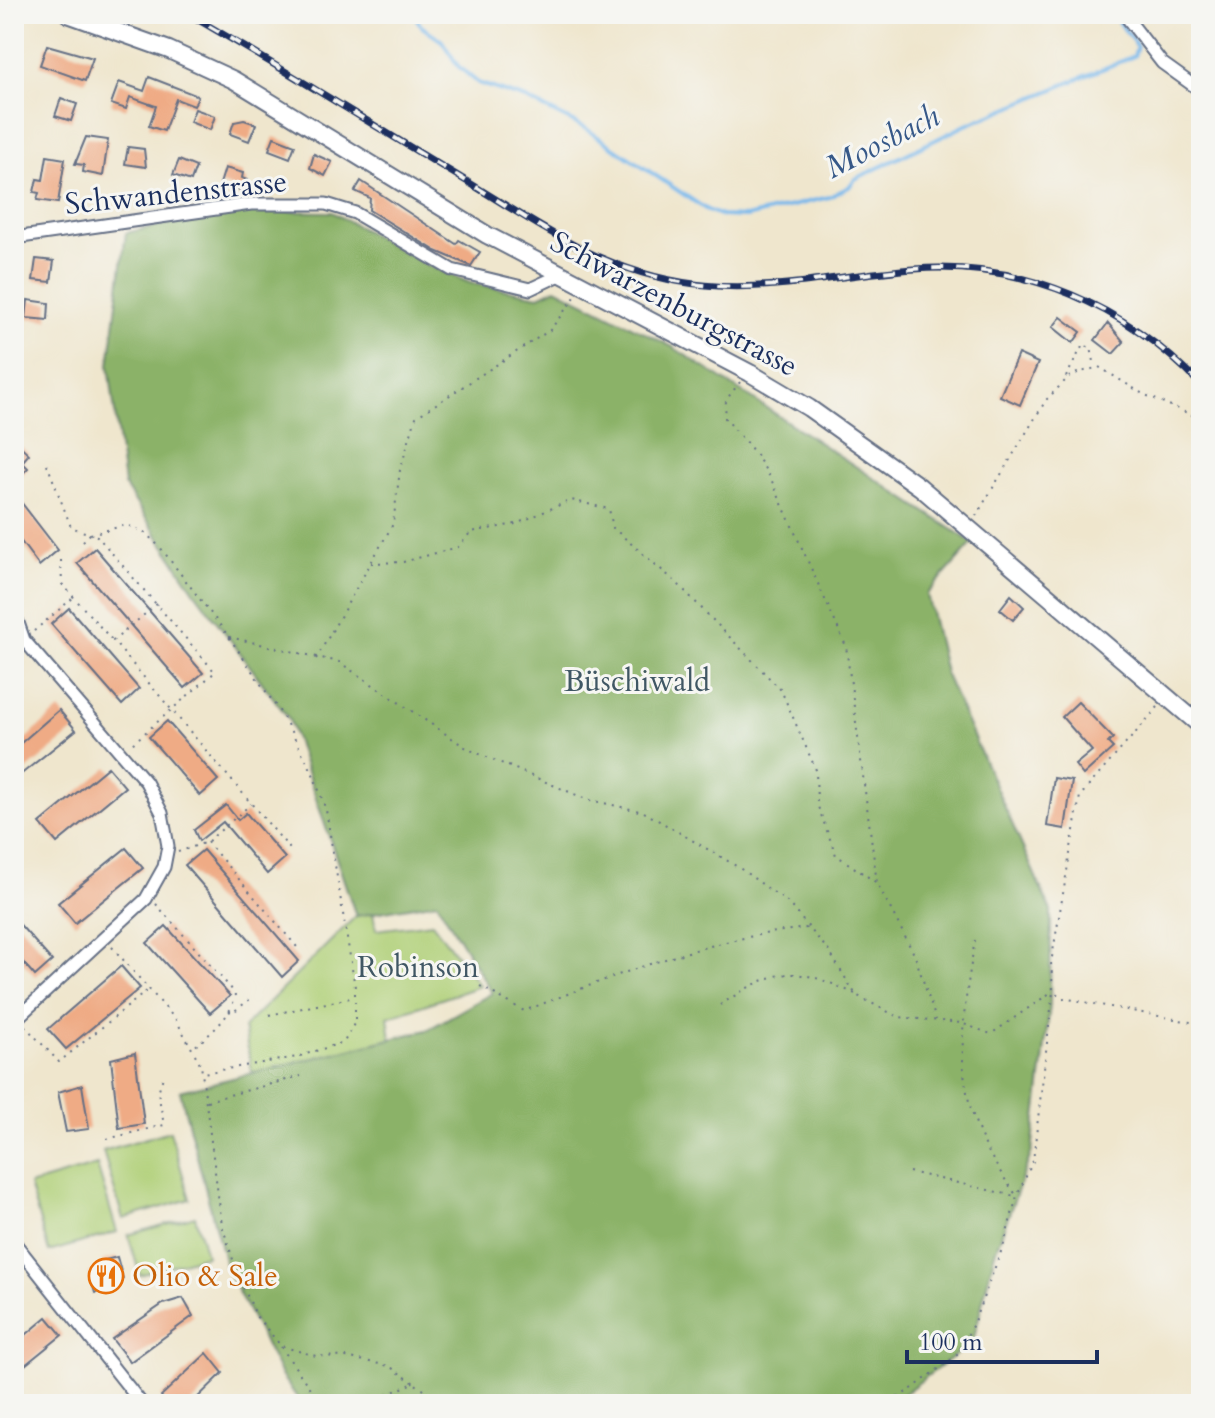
<svg xmlns="http://www.w3.org/2000/svg" width="1215" height="1418" viewBox="0 0 1215 1418" font-family="Cardo,serif">
	<rect width="100%" height="100%" fill="#f6f6f2"/>
	<filter id="ink" filterUnits="userSpaceOnUse"><feTurbulence type="fractalNoise" baseFrequency=".0125" numOctaves="2"/><feDisplacementMap in="SourceGraphic" scale="16" xChannelSelector="R" yChannelSelector="G"/><feConvolveMatrix kernelMatrix="1 2 1 2 8 2 1 2 1" color-interpolation-filters="sRGB"/></filter>
	<filter id="wash" filterUnits="userSpaceOnUse"><feTurbulence type="fractalNoise" baseFrequency=".006" numOctaves="4" result="noise"/><feDisplacementMap in="SourceGraphic" scale="32" xChannelSelector="R" yChannelSelector="G"/><feGaussianBlur stdDeviation="1.8" result="paint"/><feColorMatrix in="noise" values="0 0 0 0 0 0 0 0 0 0 0 0 0 0 0 0 0 1.4 0 .05"/><feComposite in="paint" operator="in"/></filter>
	<g filter="url(#wash)">
		<rect width="100%" height="100%" fill="#efe6cd"/>
		<g fill="#afcf76" stroke="#657f6a" stroke-width="2">
			<polygon points="373,913 376,930 432,923 480,986 388,1017 391,1039 252,1073 244,1027 356,916"/>
			<polygon points="170,1131 190,1199 123,1219 103,1151"/>
			<polygon points="97,1165 117,1232 49,1252 29,1185"/>
			<polygon points="195,1216 206,1255 140,1275 128,1235"/>
		</g>
		<polygon fill="#8bb267" stroke="#537062" stroke-width="2" points="223,211 332,212 427,265 470,283 539,296 556,288 673,347 973,543 927,594 945,673 1051,911 1050,1005 1032,1151 994,1255 973,1342 890,1404 432,1404 427,1397 419,1404 302,1404 282,1377 226,1268 180,1091 427,1030 492,993 437,902 356,916 289,719 194,591 124,485 109,365 126,233"/>
		<g fill="none" stroke-linecap="round" stroke-linejoin="round">
			<polyline stroke="#76b7eb" stroke-width="4" points="414,14 421,26 442,41 458,66 478,83 526,99 583,127 707,210 722,216 746,217 829,197 849,187 855,179 966,125 1134,56 1137,46 1113,14"/>
		</g>
		<g id="blocks">
			<g fill="#efab85">
				<polygon points="47,45 93,58 85,81 40,65"/>
				<polygon points="149,77 198,96 194,106 176,99 164,131 149,126 156,106 130,97 126,109 111,104 119,82 144,91"/>
				<polygon points="61,98 77,104 71,121 55,116"/>
				<polygon points="195,109 215,116 210,130 190,122"/>
				<polygon points="244,120 256,124 249,141 230,134 234,122"/>
				<polygon points="86,137 108,140 103,176 83,172 84,165 75,164"/>
				<polygon points="274,137 295,145 290,158 269,150"/>
				<polygon points="128,147 144,149 146,167 125,164"/>
				<polygon points="314,154 332,162 325,176 310,168"/>
				<polygon points="47,156 65,159 58,203 37,200 39,193 34,192 37,179 43,180"/>
				<polygon points="179,160 196,167 191,181 173,175"/>
				<polygon points="225,168 243,173 242,178 247,180 244,191 220,184"/>
				<polygon points="361,181 456,244 459,240 480,252 471,266 436,251 369,210 370,198 355,191"/>
				<polygon points="36,259 54,261 51,282 33,280"/>
				<polygon points="28,300 49,303 48,320 26,318"/>
				<polygon points="1061,317 1081,332 1073,343 1053,327"/>
				<polygon points="1108,323 1124,342 1113,354 1095,340"/>
				<polygon points="1018,354 1038,363 1020,405 1000,396"/>
				<polygon points="14,440 29,454 22,462 28,468 14,483"/>
				<polygon points="14,493 58,550 39,566 14,532"/>
				<polygon points="95,548 203,673 185,688 77,563"/>
				<polygon points="1011,595 1024,607 1013,620 1000,609"/>
				<polygon points="69,608 139,689 122,705 51,624"/>
				<polygon points="1078,702 1113,738 1108,743 1113,748 1083,775 1075,765 1092,751 1062,717"/>
				<polygon points="59,710 76,730 14,780 14,749"/>
				<polygon points="167,721 218,780 200,796 149,737"/>
				<polygon points="108,767 125,787 57,843 40,823"/>
				<polygon points="1054,778 1072,781 1065,829 1047,826"/>
				<polygon points="226,805 238,820 246,813 285,858 267,874 223,822 199,841 194,830"/>
				<polygon points="126,848 143,868 75,923 58,903"/>
				<polygon points="203,850 299,961 282,977 185,865"/>
				<polygon points="14,918 52,961 35,976 14,952"/>
				<polygon points="166,926 230,996 210,1013 147,943"/>
				<polygon points="121,966 140,988 66,1049 48,1029"/>
				<polygon points="135,1053 144,1124 119,1128 111,1059"/>
				<polygon points="82,1085 89,1129 66,1132 58,1092"/>
				<polygon points="117,1257 123,1279 105,1285 106,1289 95,1293 89,1273 104,1269 102,1261"/>
				<polygon points="183,1298 193,1316 130,1362 112,1339 163,1304"/>
				<polygon points="47,1317 62,1335 14,1374 14,1345"/>
				<polygon points="207,1353 223,1373 191,1404 167,1404 161,1396"/>
			</g>
		</g>
	</g>
	<g filter="url(#ink)">
		<use href="#blocks" fill-opacity="0" stroke="#656f85" stroke-width="2"/>
		<g fill="none" stroke-linecap="round" stroke-linejoin="round">
			<g stroke="#656f85" stroke-width="15">
				<g id="minor">
					<polyline points="1124,14 1162,63 1201,91"/>
					<polyline points="14,238 251,204 326,204 355,213 452,270 530,289 560,275"/>
					<polyline points="14,1021 146,899 164,867 168,846 162,813 146,782 24,640 16,617"/>
					<polyline points="14,1242 142,1404"/>
				</g>
			</g>
			<g stroke="#656f85" stroke-width="20">
				<polyline id="secondary" points="68,14 169,50 234,80 487,235 750,373 809,408 920,487 1201,726"/>
			</g>
			<g stroke="#656f85" stroke-width="2" stroke-dasharray="2 6" stroke-linecap="butt">
				<polyline points="1066,377 1083,345 1091,348 1095,366"/>
				<polyline points="740,382 726,400 725,418 755,453 770,477 846,646 877,883 915,956 936,1020"/>
				<polyline points="47,464 71,527 90,534 127,525 144,532 160,547 229,637 282,715 312,771 326,810 355,987 355,1022 344,1042 297,1057 203,1073"/>
				<polyline points="976,516 1046,400 1071,375 1099,367 1143,394 1201,419"/>
				<polyline points="83,541 90,534 97,536 215,672 131,745"/>
				<polyline points="61,560 62,584 112,640"/>
				<polyline points="371,563 403,562 458,547 471,532 516,524 571,500 609,509 613,528 678,584 781,690 816,770 817,804 836,855 877,883"/>
				<polyline points="157,604 113,641 290,849"/>
				<polyline points="34,631 74,597"/>
				<polyline points="229,637 339,662 468,749 586,799 644,812 738,867 787,902 828,950 856,995 898,1017 961,1023 991,1034 1053,991"/>
				<polyline points="316,659 393,524 400,470 416,417 550,330 575,297"/>
				<polyline points="1158,707 1080,796 1051,963 1053,991 1063,998 1201,1024"/>
				<polyline points="207,842 297,947"/>
				<polyline points="178,852 207,842 251,804"/>
				<path d="M 156,904 L 235,993 C 234,1015 210,1034 194,1047"/>
				<path d="M 975,940 C 957,1044 950,1107 1017,1196"/>
				<polyline points="112,947 176,1020 201,1065 222,1225 239,1278 257,1317 281,1346 316,1356 346,1357 389,1366 414,1383"/>
				<path d="M 480,986 L 524,1011 C 616,975 708,938 807,928"/>
				<path d="M 720,1005 C 777,968 792,964 855,994"/>
				<polyline points="229,1011 232,1013 249,1000"/>
				<polyline points="269,1015 355,997"/>
				<polyline points="25,1026 59,1062 148,990"/>
				<polyline points="207,1101 301,1076"/>
				<polyline points="107,1139 164,1125 158,1092 163,1077"/>
				<polyline points="909,1172 1015,1196"/>
				<polyline points="281,1347 321,1404"/>
				<polyline points="375,1404 378,1398 414,1383 444,1404"/>
				<polyline points="883,1404 909,1391 957,1355 973,1324 1004,1244 1017,1196 1033,1161 1053,992"/>
			</g>
			<use href="#minor" stroke="#fff" stroke-width="11"/>
			<use href="#secondary" stroke="#fff" stroke-width="16"/>
			<g stroke="#1b2f5e" stroke-width="7">
				<path id="rail" d="M 188,14 C 281,67 371,124 463,179 C 516,211 569,248 627,268 C 733,305 810,277 914,269 C 1025,261 1126,306 1201,385"/>
			</g>
			<use href="#rail" stroke="#f6f6f2" stroke-width="4" stroke-dasharray="12" stroke-linecap="butt"/>
		</g>
	</g>
	<defs>
		<g id="restaurant-ring" transform="scale(1.8)"><circle r="9.5" fill="#f6f6f2" stroke="#e8710a" stroke-width="1.5"/><path d="M-5-6h1v4h1v-4h1v4h1v-4h1v5L-1.5 .5V6h-2V.5L-5-1ZM5-6V6H3V1.5H1.5Q1.5-4 5-6Z" fill="#e8710a"/></g>
	</defs>
	<g fill-rule="evenodd">
		<use href="#restaurant-ring" x="106" y="1276"/>
	</g>
	<g text-anchor="middle" dominant-baseline="central" stroke-width="6" stroke-linejoin="round" paint-order="stroke">
		<g font-size="30" fill="#1b2f5e" stroke="#f6f6f2">
			<text transform="translate(176 193) rotate(-6)">Schwandenstrasse</text>
			<text transform="translate(674 304) rotate(28)">Schwarzenburgstrasse</text>
		</g>
		<g font-size="30" fill="#405764" stroke="#f6f6f2">
			<text x="637" y="681">Büschiwald</text>
			<text x="418" y="967">Robinson</text>
		</g>
		<g font-size="30" fill="#c56008" stroke="#f6f6f2" text-anchor="start">
			<text x="132" y="1276">Olio &amp; Sale</text>
		</g>
		<g font-size="32" font-style="italic" fill="#365888" stroke="#f6f6f2">
			<text transform="translate(882 142) rotate(-27)">Moosbach</text>
		</g>
	</g>
	<rect width="1215" height="1418" fill="none" stroke="#f6f6f2" stroke-width="48"/>
	<path d="M907 1350v12h190v-12" fill="none" stroke="#1b2f5e" stroke-width="4"/>
	<text x="919" y="1350" font-size="24" fill="#1b2f5e" stroke="#f6f6f2" stroke-width="6" paint-order="stroke">100 m</text>
</svg>
